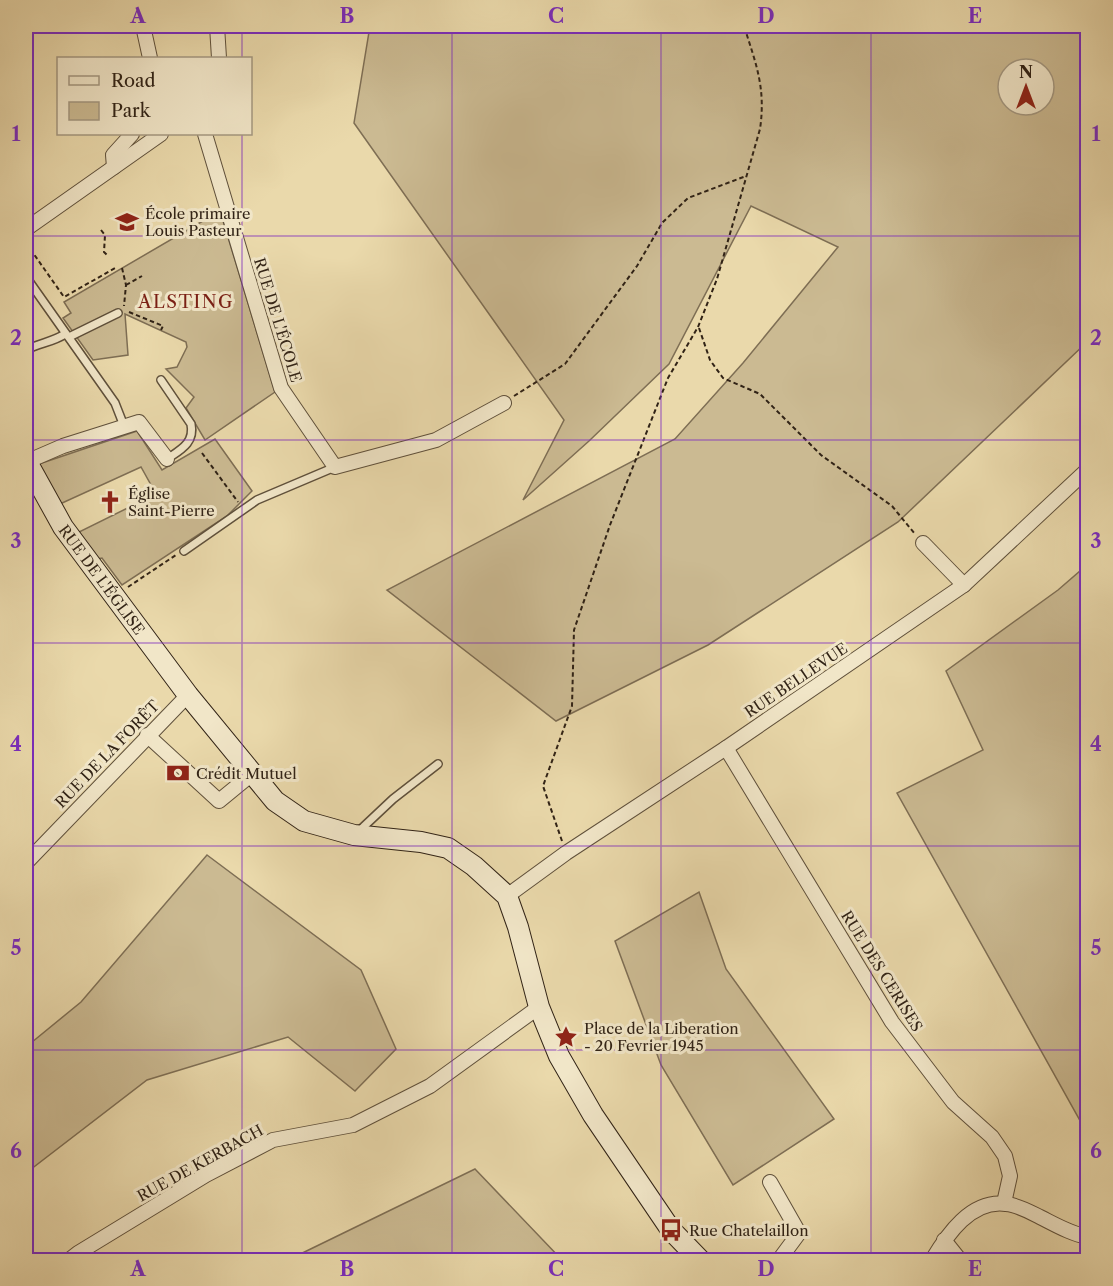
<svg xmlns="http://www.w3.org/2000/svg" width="1113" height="1286" viewBox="0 0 1113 1286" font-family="'Libre Caslon Text',serif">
	<rect width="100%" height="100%" fill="#ead9ab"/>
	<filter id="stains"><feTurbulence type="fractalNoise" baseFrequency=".00333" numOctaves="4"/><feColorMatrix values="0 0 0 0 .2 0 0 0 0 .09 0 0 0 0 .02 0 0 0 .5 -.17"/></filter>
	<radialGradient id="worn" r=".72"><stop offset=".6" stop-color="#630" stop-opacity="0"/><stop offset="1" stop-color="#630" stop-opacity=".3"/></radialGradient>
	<g fill="#cbba92" stroke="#7e6e54" stroke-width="1.5" fill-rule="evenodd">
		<path d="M 370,26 L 1087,26 L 1087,342 L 898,522 L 708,645 L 556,721 L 387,590 L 675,439 L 743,363 L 838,247 L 751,206 L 669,364 L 589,441 L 523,500 L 564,420 L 354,123 ZM 1008,69 L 1044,69 L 1044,105 L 1008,105 Z"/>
		<polygon points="220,211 275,392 205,440 186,408 194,397 166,369 177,367 187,347 186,342 125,314 128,355 93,360 63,318 71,313 64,302"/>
		<polygon points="137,431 162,470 215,439 252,491 227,516 122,585 102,558 97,559 79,532 156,494 141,467 60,504 39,464"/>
		<polygon points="1087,565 1087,1133 897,793 983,750 946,671 1058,590"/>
		<polygon points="207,855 361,970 396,1049 355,1091 288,1037 147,1080 26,1173 26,1047 81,1002"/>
		<polygon points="699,892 726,969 834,1119 733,1185 661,1065 615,941"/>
		<polygon points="475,1169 562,1260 288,1260"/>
	</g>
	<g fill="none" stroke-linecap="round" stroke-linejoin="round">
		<g stroke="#5f503b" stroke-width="10">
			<g id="lane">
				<polyline points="26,277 115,403 124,426"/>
				<polyline points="69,337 118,313"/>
				<path d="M 26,350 C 39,343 53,342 65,334"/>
				<path d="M 161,380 L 191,424 C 195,443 180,450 167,459"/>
				<polyline points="184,551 257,500 335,467"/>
				<polyline points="359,831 393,799 438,764"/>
			</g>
		</g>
		<g stroke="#5f503b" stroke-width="16">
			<g id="street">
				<polyline points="143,26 150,58"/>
				<polyline points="217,26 219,58"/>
				<polyline points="205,134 281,388 335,467 436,440 504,403"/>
				<polyline points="114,167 113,155 132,134"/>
				<polyline points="26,229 161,134"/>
				<polyline points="26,462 63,446 139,422 167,459"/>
				<polyline points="923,543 964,585"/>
				<polyline points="147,735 219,801 252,774"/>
				<polyline points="726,748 892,1022 953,1102 992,1137 1005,1156 1010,1176 1004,1203"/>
				<polyline points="26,863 188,695"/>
				<polyline points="507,896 566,853 726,748 964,585 1088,469"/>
				<polyline points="770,1182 799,1233 779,1260"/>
				<polyline points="944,1240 960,1260"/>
				<polyline points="69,1260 78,1253 206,1175 273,1140 353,1125 430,1086 539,1007"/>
				<path d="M 932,1260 C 947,1235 971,1199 1006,1204 C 1018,1205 1030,1212 1040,1217 C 1056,1225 1071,1234 1088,1237"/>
			</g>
		</g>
		<g stroke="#312316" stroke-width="22">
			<g id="secondary">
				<path id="s1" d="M 26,460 L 63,527 L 188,695 L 275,801 L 304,821 L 354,835 L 421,842 L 448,848 L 474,866 L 507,896 L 518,927 L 539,1007 L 559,1056 L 593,1115 L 671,1230 L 700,1260"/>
			</g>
		</g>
		<g stroke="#312316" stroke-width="2" stroke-dasharray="4.5 3" stroke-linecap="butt">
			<polyline points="101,230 105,235 104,252 108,256"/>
			<polyline points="26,243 64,297 117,267"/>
			<polyline points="122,268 126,285 124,306"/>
			<polyline points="126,285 142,276"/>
			<polyline points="129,312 163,326 161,330"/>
			<polyline points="699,328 710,360 723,378 760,394 821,455 892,506 915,534"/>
			<polyline points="514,396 565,364 637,266 662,223 688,198 746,176"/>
			<polyline points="202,453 238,502"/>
			<polyline points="128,587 176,555"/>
			<path d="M 562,841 L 543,786 L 572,706 L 574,630 L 610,525 L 668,378 L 698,327 L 717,279 L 760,129 C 766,88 756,64 744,26"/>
		</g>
		<use href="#lane" stroke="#f1e6c8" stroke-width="7"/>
		<use href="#street" stroke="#f1e6c8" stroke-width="14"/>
		<use href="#secondary" stroke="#f1e6c8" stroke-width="20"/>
	</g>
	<path fill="none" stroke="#7b2cbf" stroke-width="1.5" stroke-opacity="0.55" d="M 242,26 L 242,58M 452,26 L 452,1260M 661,26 L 661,1260M 871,26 L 871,1260M 242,134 L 242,1260M 26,236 L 1088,236M 26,440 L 1088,440M 26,643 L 1088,643M 26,846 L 1088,846M 26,1050 L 1088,1050"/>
	<defs>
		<g id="school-bare" transform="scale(1.8)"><path d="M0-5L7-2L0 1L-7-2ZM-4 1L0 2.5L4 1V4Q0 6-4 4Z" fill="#8f2418" stroke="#f1e6c8" stroke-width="2.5" paint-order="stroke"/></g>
		<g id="church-bare" transform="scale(1.8)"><path d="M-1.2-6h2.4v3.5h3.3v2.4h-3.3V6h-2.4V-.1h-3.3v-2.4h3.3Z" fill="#8f2418" stroke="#f1e6c8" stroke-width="2.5" paint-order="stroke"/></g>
		<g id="bank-bare" transform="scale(1.8)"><path d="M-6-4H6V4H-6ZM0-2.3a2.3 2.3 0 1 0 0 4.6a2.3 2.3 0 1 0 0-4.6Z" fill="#8f2418" stroke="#f1e6c8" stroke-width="2.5" paint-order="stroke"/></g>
		<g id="sight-bare" transform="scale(1.8)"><path d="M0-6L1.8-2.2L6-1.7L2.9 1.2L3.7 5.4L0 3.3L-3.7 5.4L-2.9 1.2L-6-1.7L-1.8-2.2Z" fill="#8f2418" stroke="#f1e6c8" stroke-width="2.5" paint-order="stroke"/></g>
		<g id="bus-bare" transform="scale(1.8)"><path d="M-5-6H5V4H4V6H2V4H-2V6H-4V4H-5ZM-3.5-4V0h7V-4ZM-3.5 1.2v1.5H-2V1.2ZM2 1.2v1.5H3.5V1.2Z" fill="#8f2418" stroke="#f1e6c8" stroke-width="2.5" paint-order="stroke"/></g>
	</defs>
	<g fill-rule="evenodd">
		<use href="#school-bare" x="127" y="222"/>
		<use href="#church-bare" x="110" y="502"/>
		<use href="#bank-bare" x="178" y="773"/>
		<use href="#sight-bare" x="566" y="1037"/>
		<use href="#bus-bare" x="671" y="1230"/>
	</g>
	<g text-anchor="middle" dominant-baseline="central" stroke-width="6" stroke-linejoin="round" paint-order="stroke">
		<g font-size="15" fill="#312316" stroke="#f1e6c8" text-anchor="start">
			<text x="145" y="213">École primaire<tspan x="145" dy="17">Louis Pasteur</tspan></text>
			<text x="128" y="493">Église<tspan x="128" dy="17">Saint-Pierre</tspan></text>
			<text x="196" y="773">Crédit Mutuel</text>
			<text x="584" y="1028">Place de la Liberation<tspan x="584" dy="17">- 20 Fevrier 1945</tspan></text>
			<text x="689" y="1230">Rue Chatelaillon</text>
		</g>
		<g font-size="15" fill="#312316" stroke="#f1e6c8">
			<text transform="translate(278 320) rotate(73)">RUE DE L'ÉCOLE</text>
			<text stroke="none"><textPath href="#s1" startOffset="142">RUE DE L'ÉGLISE</textPath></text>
			<text transform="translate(796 680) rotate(-34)">RUE BELLEVUE</text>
			<text transform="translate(107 754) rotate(-46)">RUE DE LA FORÊT</text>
			<text transform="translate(882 971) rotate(58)">RUE DES CERISES</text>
			<text transform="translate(200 1163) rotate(-29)">RUE DE KERBACH</text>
		</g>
		<g font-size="18" letter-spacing="1.5" fill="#7a1f14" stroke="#f1e6c8">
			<text x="186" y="302">ALSTING</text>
		</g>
	</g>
	<rect width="1113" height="1286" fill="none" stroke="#ead9ab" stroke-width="66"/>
	<rect x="57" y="57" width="195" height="78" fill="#f1e6c8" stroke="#a49881" stroke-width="1.5"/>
	<rect x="69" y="76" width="30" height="9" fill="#f1e6c8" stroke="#a49881" stroke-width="1.5"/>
	<text x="111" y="87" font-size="18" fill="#312316">Road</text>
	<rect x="69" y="102" width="30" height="18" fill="#cbba92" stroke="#a49881" stroke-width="1.5"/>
	<text x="111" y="117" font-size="18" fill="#312316">Park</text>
	<g transform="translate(1026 87)"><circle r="28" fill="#f1e6c8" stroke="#a49881" stroke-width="1.5"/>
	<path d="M0-4.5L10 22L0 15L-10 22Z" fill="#8f2418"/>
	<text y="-9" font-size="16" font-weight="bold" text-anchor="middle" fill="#312316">N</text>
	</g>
	<rect x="33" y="33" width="1047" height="1220" fill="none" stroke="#7b2cbf" stroke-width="2"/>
	<g font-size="20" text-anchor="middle" font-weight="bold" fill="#7b2cbf">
		<text x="138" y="23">A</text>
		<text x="347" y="23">B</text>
		<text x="556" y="23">C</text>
		<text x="766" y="23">D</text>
		<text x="975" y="23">E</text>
		<text x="16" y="141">1</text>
		<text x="1096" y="141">1</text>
		<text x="16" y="345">2</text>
		<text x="1096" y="345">2</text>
		<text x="16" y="548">3</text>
		<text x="1096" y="548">3</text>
		<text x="16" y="751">4</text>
		<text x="1096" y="751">4</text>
		<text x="16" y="955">5</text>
		<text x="1096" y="955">5</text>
		<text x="16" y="1158">6</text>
		<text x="1096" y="1158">6</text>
		<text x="138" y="1276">A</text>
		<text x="347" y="1276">B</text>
		<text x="556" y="1276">C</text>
		<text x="766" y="1276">D</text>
		<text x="975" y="1276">E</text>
	</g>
	<rect width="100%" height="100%" filter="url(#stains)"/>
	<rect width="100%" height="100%" fill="url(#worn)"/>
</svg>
